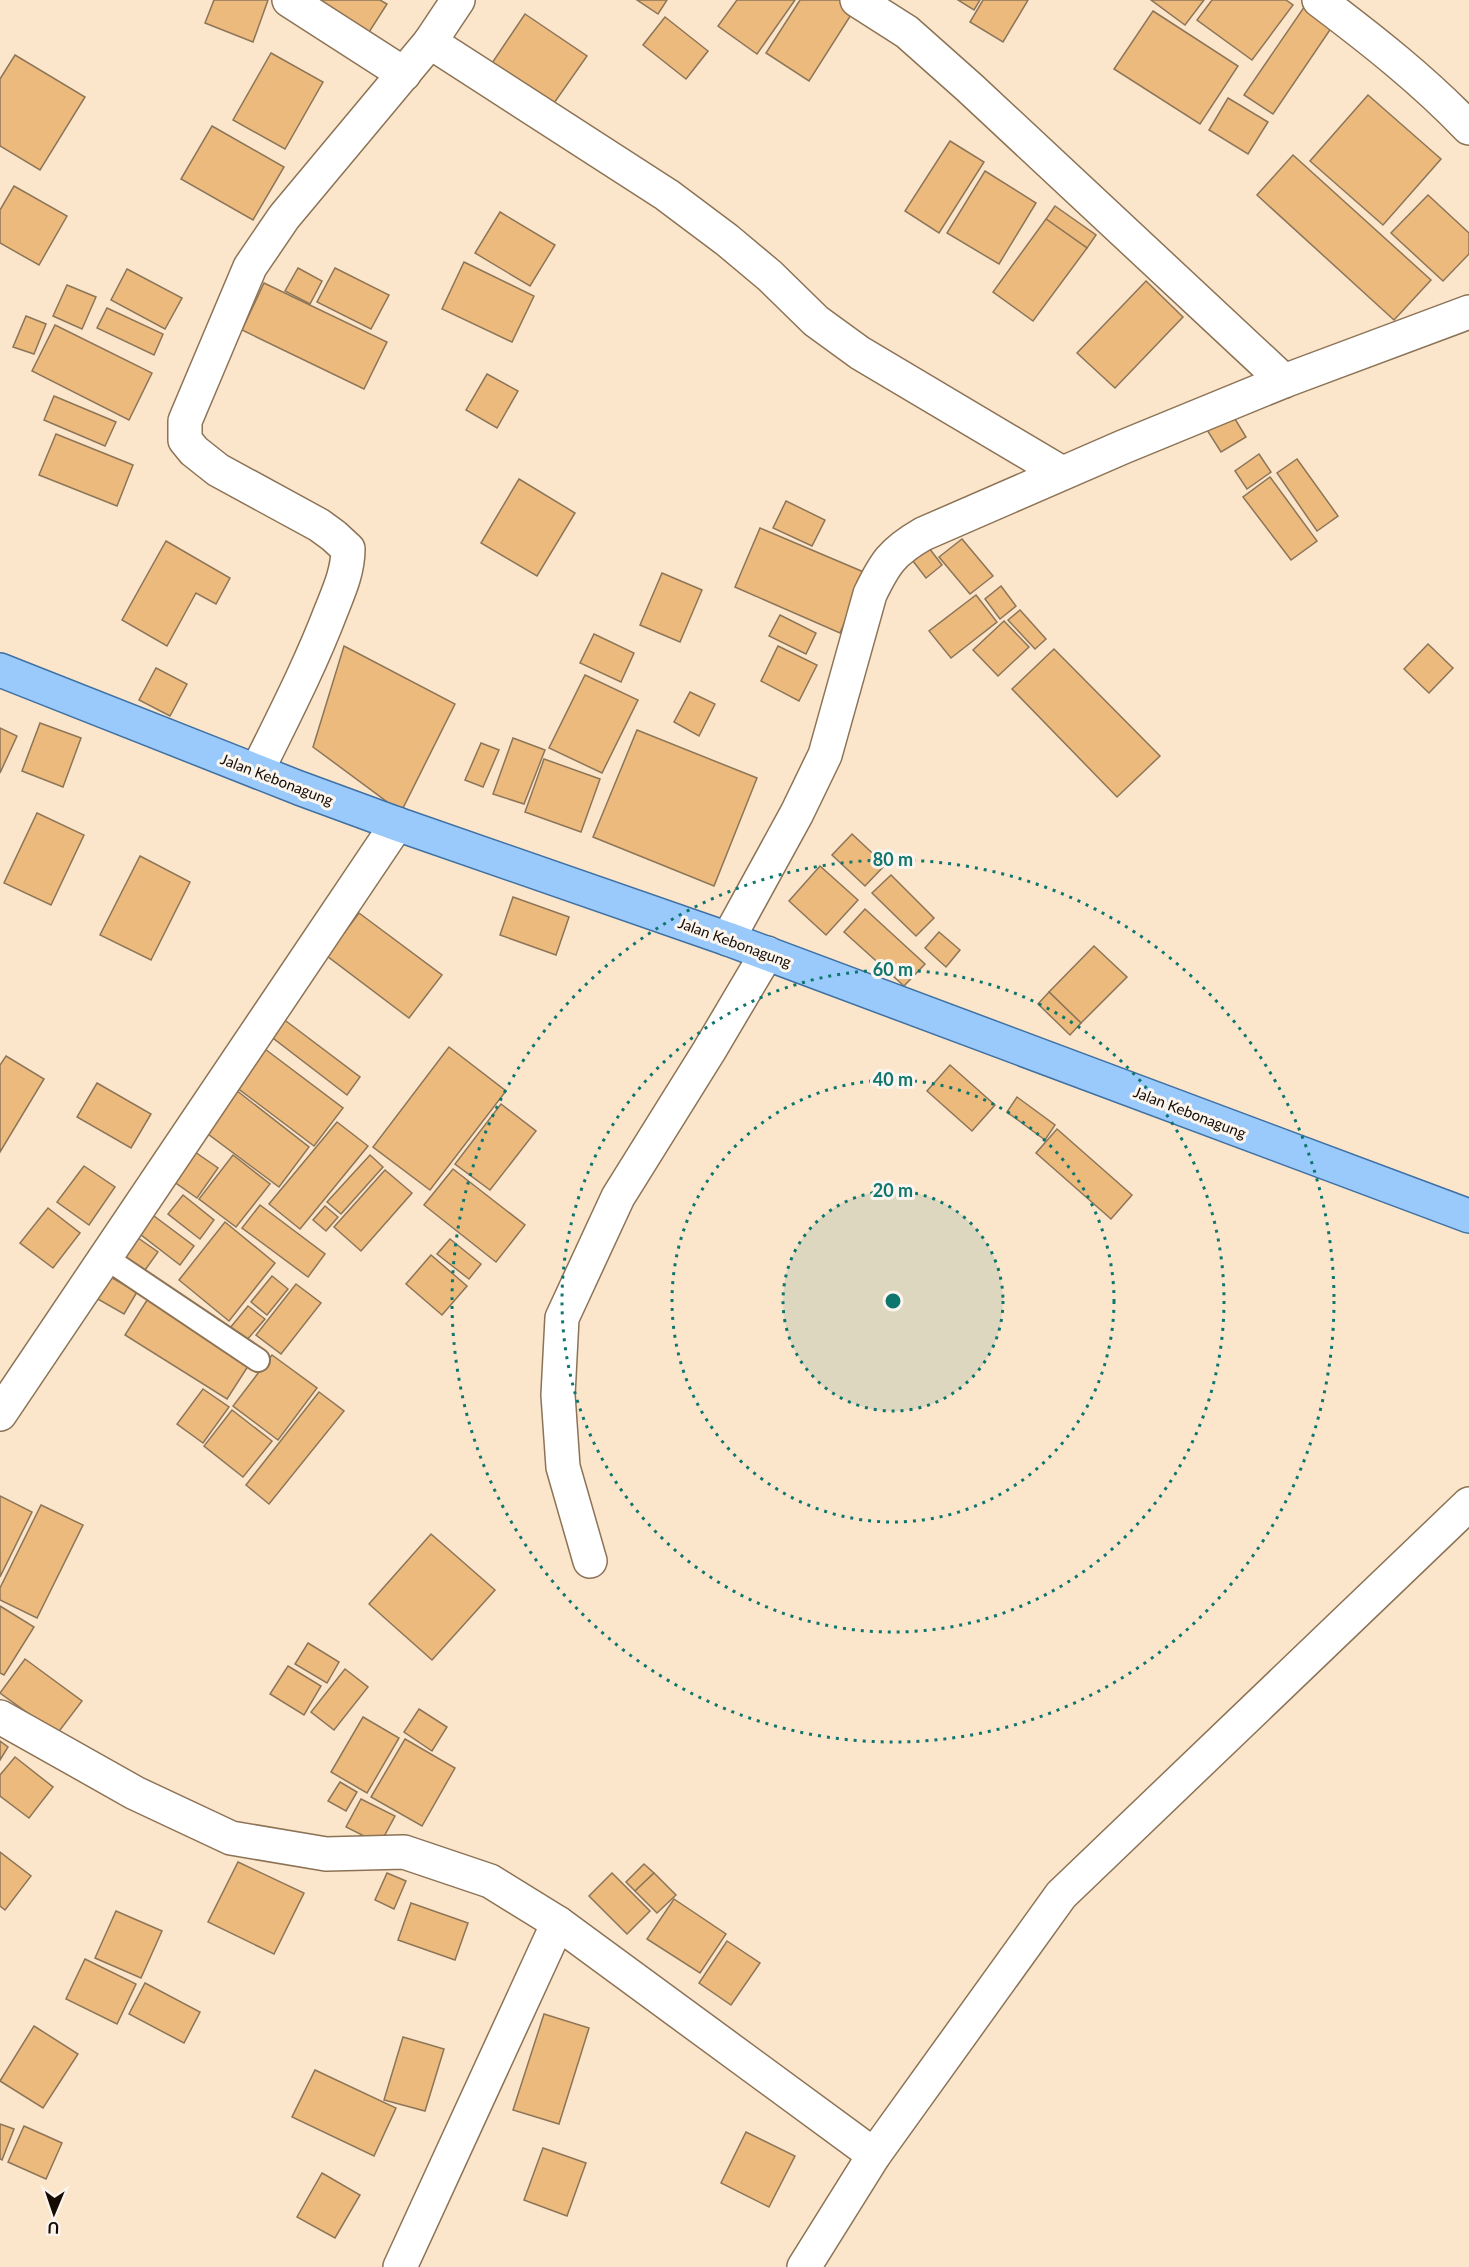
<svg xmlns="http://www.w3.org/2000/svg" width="1469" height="2267" viewBox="0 0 1469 2267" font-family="Lato,sans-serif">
	<rect width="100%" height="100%" fill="#fbe5cb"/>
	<g fill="#edba7d" stroke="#8d7558" stroke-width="1.5">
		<polygon points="214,0 268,0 253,42 205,23"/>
		<polygon points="298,0 380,0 387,4 364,40"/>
		<polygon points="637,0 667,0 658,14"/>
		<polygon points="737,0 795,0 757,54 718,26"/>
		<polygon points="800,0 846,0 856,7 809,81 766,53"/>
		<polygon points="958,0 980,0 974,10"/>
		<polygon points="983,0 1028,0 1003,42 970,22"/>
		<polygon points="1151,0 1204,0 1185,25"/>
		<polygon points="1212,0 1286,0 1293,5 1252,60 1197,20"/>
		<polygon points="1309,0 1338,18 1273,114 1244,95"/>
		<polygon points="1153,11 1238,66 1200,124 1114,69"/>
		<polygon points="525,14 587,56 545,116 484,75"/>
		<polygon points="665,17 708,51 686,79 643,45"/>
		<polygon points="271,53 323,82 285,149 233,120"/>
		<polygon points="15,55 85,97 40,170 0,146 0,79"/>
		<polygon points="1368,95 1441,159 1383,225 1310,161"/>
		<polygon points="1228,98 1268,122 1248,154 1209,130"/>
		<polygon points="212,126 284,167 253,220 181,179"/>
		<polygon points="950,141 984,162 939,233 905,211"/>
		<polygon points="1293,155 1431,280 1394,320 1257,195"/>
		<polygon points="985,171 1036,203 999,264 947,233"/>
		<polygon points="14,186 67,216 39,265 0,243 0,210"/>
		<polygon points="1428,195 1469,233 1469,254 1443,281 1391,233"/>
		<polygon points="1055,206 1096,235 1087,248 1046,219"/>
		<polygon points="500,212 555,245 530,286 475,253"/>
		<polygon points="1046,219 1087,248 1033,321 993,292"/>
		<polygon points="464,262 534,296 512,342 442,309"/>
		<polygon points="298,268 322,281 310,304 285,291"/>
		<polygon points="335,268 389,295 371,329 317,302"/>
		<polygon points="127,269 182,298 165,329 111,300"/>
		<polygon points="1146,281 1183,317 1115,388 1077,353"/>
		<polygon points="264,283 387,342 364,389 242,330"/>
		<polygon points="67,285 96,297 82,329 53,316"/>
		<polygon points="107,308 163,334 154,355 97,328"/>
		<polygon points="26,316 46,324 34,354 13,347"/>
		<polygon points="55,325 152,373 129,420 32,371"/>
		<polygon points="487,374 518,391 497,428 466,410"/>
		<polygon points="54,396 116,422 105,446 44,420"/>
		<polygon points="1227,406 1246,437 1221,452 1202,422"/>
		<polygon points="56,434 133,465 117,506 39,475"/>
		<polygon points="1259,454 1271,472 1247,489 1235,471"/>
		<polygon points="1297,459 1338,516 1317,531 1277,473"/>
		<polygon points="1270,477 1317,541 1291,560 1243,497"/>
		<polygon points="519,479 575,513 537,576 481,543"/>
		<polygon points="786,501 825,520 812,546 773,528"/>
		<polygon points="760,528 866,573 840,633 735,587"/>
		<polygon points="962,539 993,576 970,594 939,557"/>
		<polygon points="166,541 230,578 216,604 196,593 167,646 122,620"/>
		<polygon points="929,548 942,565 926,578 913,561"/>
		<polygon points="662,573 702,590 680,642 640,625"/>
		<polygon points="1001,586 1016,606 1000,619 985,599"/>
		<polygon points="976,595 997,622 951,658 929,631"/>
		<polygon points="1020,610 1046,639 1035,649 1008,620"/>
		<polygon points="780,615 816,633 806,654 769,636"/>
		<polygon points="1004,621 1029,647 998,676 973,650"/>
		<polygon points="594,634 634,653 621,682 580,663"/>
		<polygon points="1428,644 1453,668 1429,693 1404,669"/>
		<polygon points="344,646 455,704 401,812 313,747"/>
		<polygon points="778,646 817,665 799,701 761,681"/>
		<polygon points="1054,649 1160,756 1117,797 1012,689"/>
		<polygon points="156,668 187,684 170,716 139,700"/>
		<polygon points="585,675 638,700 602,773 549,748"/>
		<polygon points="690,692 715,704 699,736 674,722"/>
		<polygon points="40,723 81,738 63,787 22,771"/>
		<polygon points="0,728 17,736 0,773"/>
		<polygon points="637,730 757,778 714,886 593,837"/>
		<polygon points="513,738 545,750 524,804 493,794"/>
		<polygon points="481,743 499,750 483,787 465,780"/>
		<polygon points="544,759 600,779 581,832 525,812"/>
		<polygon points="37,813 84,835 51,905 4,883"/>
		<polygon points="852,834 885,865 865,886 832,855"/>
		<polygon points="140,856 190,882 151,960 100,935"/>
		<polygon points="820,866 858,900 826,935 789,901"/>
		<polygon points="891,875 934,918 916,936 872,893"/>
		<polygon points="513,897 569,917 556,955 500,935"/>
		<polygon points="865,909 925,964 904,986 844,932"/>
		<polygon points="359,913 442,975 409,1018 327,956"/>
		<polygon points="939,932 960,950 946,967 925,948"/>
		<polygon points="1094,946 1127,977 1081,1023 1049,992"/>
		<polygon points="1049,992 1081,1023 1070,1035 1038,1004"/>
		<polygon points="282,1018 360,1077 347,1095 269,1035"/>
		<polygon points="257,1043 343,1108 314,1146 228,1081"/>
		<polygon points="449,1047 506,1091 430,1190 373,1147"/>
		<polygon points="6,1056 44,1079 0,1152 0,1065"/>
		<polygon points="950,1065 995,1105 972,1131 927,1091"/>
		<polygon points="97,1083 151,1114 131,1148 77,1117"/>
		<polygon points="236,1090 309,1147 279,1187 204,1131"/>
		<polygon points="1017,1097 1055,1125 1045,1140 1007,1112"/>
		<polygon points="501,1104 536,1131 490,1190 455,1164"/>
		<polygon points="337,1122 368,1146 300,1229 269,1204"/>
		<polygon points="1057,1129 1132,1195 1111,1219 1036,1153"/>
		<polygon points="195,1152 218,1168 197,1198 173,1181"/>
		<polygon points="233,1155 270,1184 236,1227 199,1199"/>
		<polygon points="370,1155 383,1167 341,1214 327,1202"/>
		<polygon points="84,1166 115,1187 89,1225 57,1202"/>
		<polygon points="453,1169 525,1225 496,1262 424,1205"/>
		<polygon points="385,1170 412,1193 361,1251 334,1227"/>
		<polygon points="183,1195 214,1220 200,1239 168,1214"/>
		<polygon points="260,1205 325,1254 308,1277 242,1228"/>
		<polygon points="325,1206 338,1217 326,1231 313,1220"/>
		<polygon points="48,1208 80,1233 53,1268 20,1243"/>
		<polygon points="150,1213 194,1246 180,1265 136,1231"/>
		<polygon points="225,1222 275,1263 229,1321 179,1280"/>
		<polygon points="131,1233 158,1252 140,1277 113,1259"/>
		<polygon points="450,1239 481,1264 469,1279 437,1254"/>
		<polygon points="431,1255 467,1286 442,1315 406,1284"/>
		<polygon points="109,1276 137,1292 124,1314 96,1298"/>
		<polygon points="272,1276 288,1289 267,1315 251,1302"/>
		<polygon points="296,1284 321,1303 281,1354 256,1335"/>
		<polygon points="149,1297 252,1360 227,1399 125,1335"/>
		<polygon points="248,1306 265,1319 246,1341 230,1328"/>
		<polygon points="272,1355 317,1388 278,1440 233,1406"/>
		<polygon points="203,1389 229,1407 203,1443 177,1424"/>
		<polygon points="319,1392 344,1411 269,1504 246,1485"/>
		<polygon points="232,1410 272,1441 243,1477 204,1446"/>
		<polygon points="0,1496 32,1512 0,1577"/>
		<polygon points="41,1505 83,1525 37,1618 0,1600 0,1588"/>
		<polygon points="431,1534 495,1590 432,1660 369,1604"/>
		<polygon points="0,1606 34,1627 4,1675 0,1673"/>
		<polygon points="308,1643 339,1662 327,1683 295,1664"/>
		<polygon points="25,1659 82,1701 57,1734 0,1693"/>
		<polygon points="288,1666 321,1686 304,1715 270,1694"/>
		<polygon points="345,1669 368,1687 334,1730 311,1712"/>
		<polygon points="419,1709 447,1727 432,1751 404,1732"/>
		<polygon points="363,1717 399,1738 367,1793 331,1772"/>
		<polygon points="405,1739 455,1768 422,1826 371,1797"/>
		<polygon points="0,1741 8,1747 0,1760"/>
		<polygon points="15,1757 53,1787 29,1818 0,1796 0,1775"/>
		<polygon points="340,1782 357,1792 346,1811 328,1801"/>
		<polygon points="361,1799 395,1816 380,1844 346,1827"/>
		<polygon points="0,1852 31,1876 5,1910 0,1906"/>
		<polygon points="238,1862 304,1893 274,1954 208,1922"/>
		<polygon points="644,1864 654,1873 635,1891 626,1882"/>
		<polygon points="387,1873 406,1881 394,1909 375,1900"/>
		<polygon points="612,1873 650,1911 627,1934 589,1896"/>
		<polygon points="654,1873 676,1895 657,1913 635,1891"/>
		<polygon points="674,1899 726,1934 700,1973 647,1939"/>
		<polygon points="411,1903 468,1923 455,1960 398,1940"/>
		<polygon points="116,1911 162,1931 141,1978 95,1958"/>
		<polygon points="727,1941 760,1963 731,2005 699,1983"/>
		<polygon points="85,1959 136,1984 117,2024 66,1999"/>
		<polygon points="145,1983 200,2012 184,2043 129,2014"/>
		<polygon points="544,2014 589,2028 559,2124 513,2110"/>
		<polygon points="34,2026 78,2054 43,2108 0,2081"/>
		<polygon points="403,2037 444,2049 425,2111 384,2100"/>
		<polygon points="315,2070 396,2108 374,2156 292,2117"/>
		<polygon points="0,2124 14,2129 2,2160 0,2159"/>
		<polygon points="24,2126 62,2143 46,2179 8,2162"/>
		<polygon points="746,2132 795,2156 769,2207 721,2183"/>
		<polygon points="543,2148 586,2163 567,2216 524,2200"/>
		<polygon points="322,2173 360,2195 335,2238 297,2217"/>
	</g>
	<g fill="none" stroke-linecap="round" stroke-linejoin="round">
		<g stroke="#8c7356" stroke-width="26">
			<polyline id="service" points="106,1258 258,1360"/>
		</g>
		<g stroke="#8c7356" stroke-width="36">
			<g id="minor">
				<polyline points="289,0 404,74"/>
				<polyline points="857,0 907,32 970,88 1284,381"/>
				<path d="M 1319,0 C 1372,40 1423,80 1469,128"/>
				<polyline points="430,42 667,195 727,240 770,276 816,321 860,353 1062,473"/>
				<path d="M 257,771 C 283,718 310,666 331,611 C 339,591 348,571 348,549 L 334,536 L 319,525 L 218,470 L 194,451 L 185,440 L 185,421 L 250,267 L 284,217 L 430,42 L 458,0"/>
				<path d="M 728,939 L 797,813 L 825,755 L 870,594 C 885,563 892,552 923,534 L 1123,447 L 1284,381 L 1469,312"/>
				<polyline points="0,1414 397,824"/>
				<polyline points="590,1561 563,1467 558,1395 562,1318 618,1197 709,1051 767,953"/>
				<polyline points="0,1717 135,1793 231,1838 326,1854 404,1852 490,1881 558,1923 874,2155"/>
				<polyline points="400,2267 558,1923"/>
				<polyline points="804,2267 874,2155 1061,1895 1469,1504"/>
			</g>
		</g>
		<g stroke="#3f70a2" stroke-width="36">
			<polyline id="primary" points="0,670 299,788 397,824 728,939 1469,1216"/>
		</g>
		<use href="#service" stroke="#fff" stroke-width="22"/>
		<use href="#minor" stroke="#fff" stroke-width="33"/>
		<use href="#primary" stroke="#99cafb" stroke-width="33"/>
	</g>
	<circle cx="893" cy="1301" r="110" fill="#0f766e" fill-opacity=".12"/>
	<g fill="none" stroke="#0f766e" stroke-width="3" stroke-dasharray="3 6">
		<circle cx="893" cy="1301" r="110"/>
		<circle cx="893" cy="1301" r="221"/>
		<circle cx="893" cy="1301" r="331"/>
		<circle cx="893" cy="1301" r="441"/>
	</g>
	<g text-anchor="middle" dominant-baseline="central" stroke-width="6" stroke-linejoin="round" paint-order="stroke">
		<g font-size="15" fill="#150b03" stroke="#fbf5ef">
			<text transform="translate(277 779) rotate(21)">Jalan Kebonagung</text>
			<text transform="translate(735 942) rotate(20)">Jalan Kebonagung</text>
			<text transform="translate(1190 1112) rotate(21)">Jalan Kebonagung</text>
		</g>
	</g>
	<circle cx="893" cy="1301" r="9" fill="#0f766e" stroke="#fbf5ef" stroke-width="3"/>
	<g font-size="18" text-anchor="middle" font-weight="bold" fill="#0f766e" stroke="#fbf5ef" stroke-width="6" stroke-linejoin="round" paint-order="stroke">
		<text x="893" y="866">80 m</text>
		<text x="893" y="976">60 m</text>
		<text x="893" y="1086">40 m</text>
		<text x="893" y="1197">20 m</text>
	</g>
	<g transform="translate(54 2213) rotate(182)" stroke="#fbf5ef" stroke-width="4.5" paint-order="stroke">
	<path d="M0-4.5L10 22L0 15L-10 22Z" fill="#150b03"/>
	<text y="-9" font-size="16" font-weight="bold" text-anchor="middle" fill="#150b03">U</text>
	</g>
</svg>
